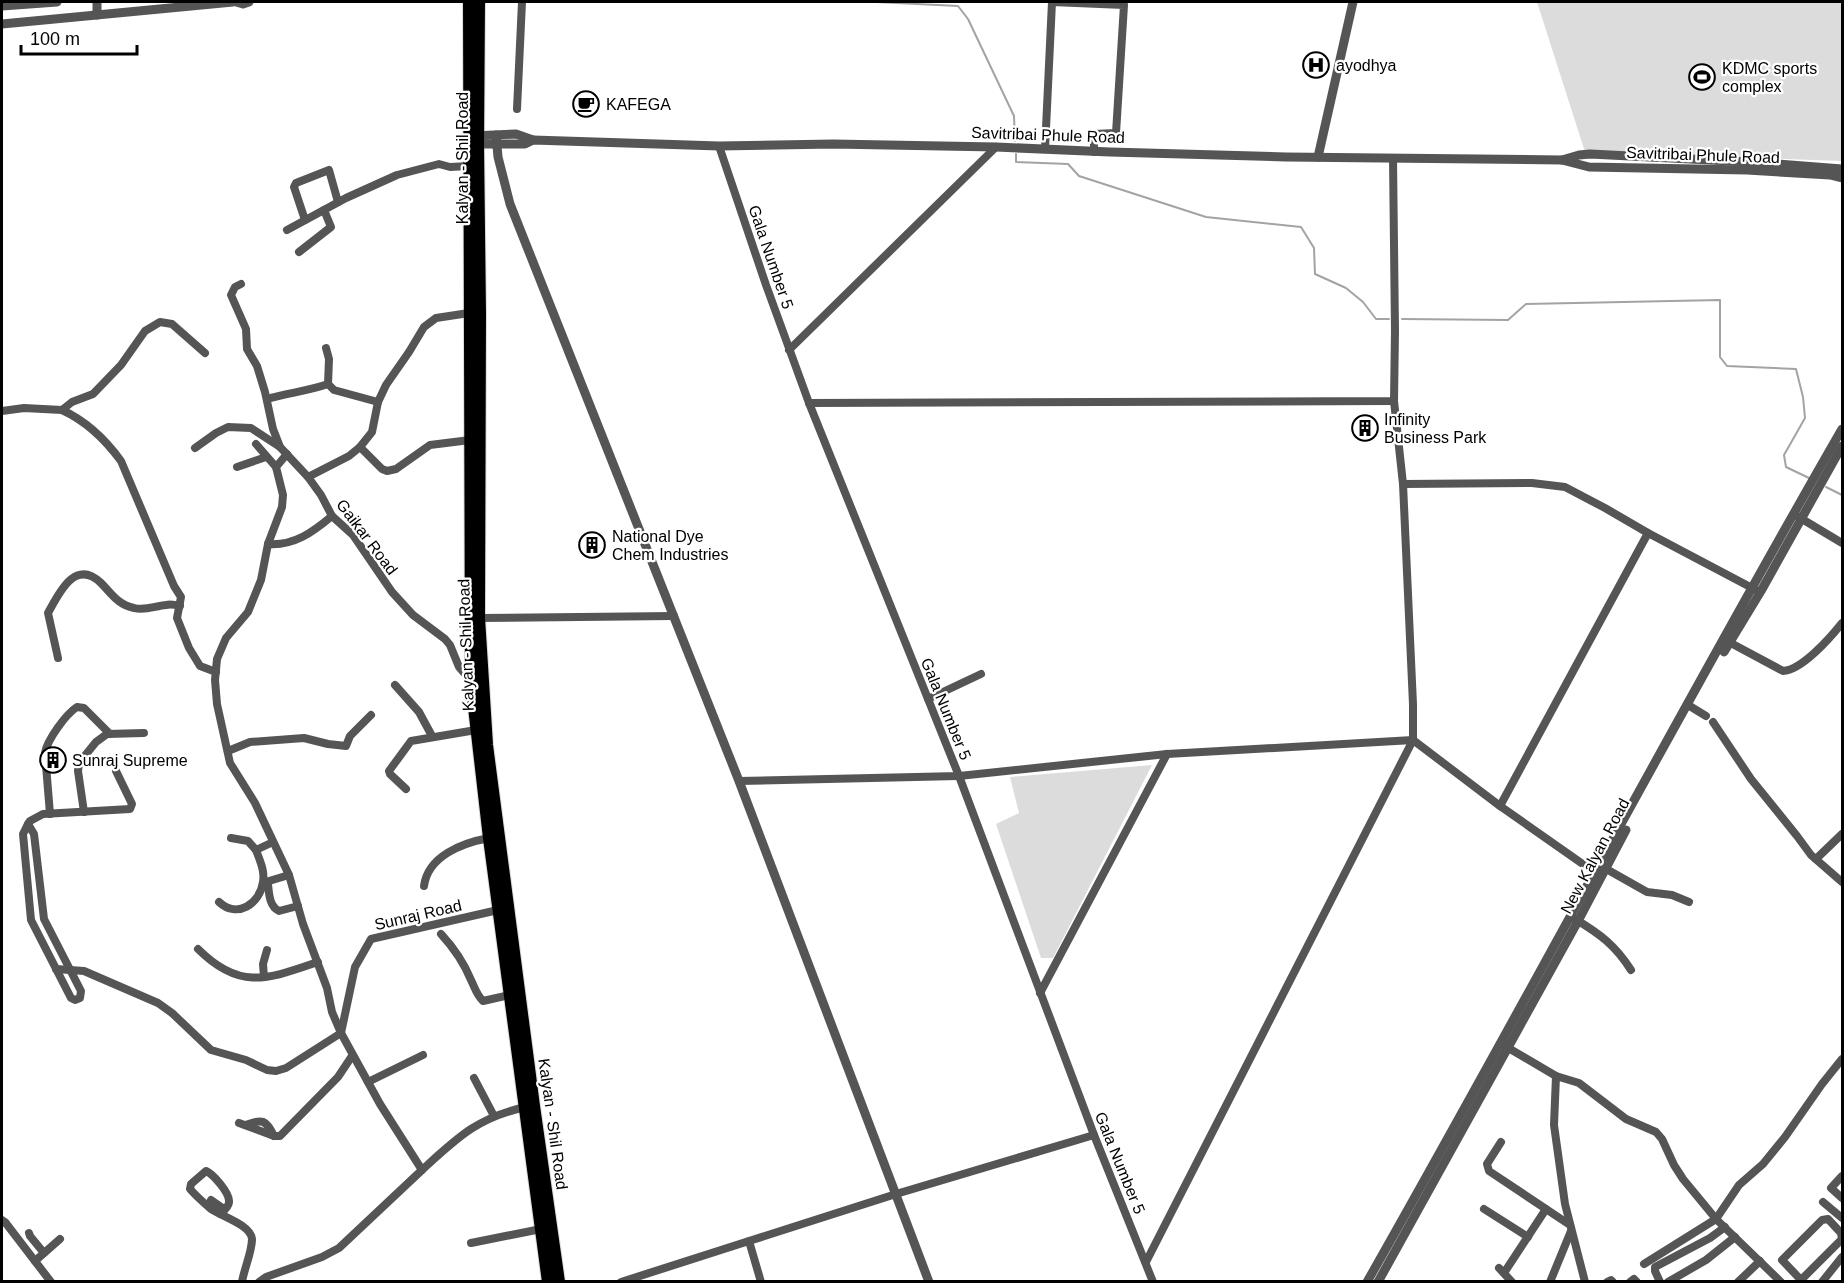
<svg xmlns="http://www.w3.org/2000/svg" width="1844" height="1283" viewBox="0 0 1844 1283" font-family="Helvetica,sans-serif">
	<rect width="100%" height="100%" fill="#fff"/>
	<g fill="#dcdcdc">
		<polygon points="1537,2 1842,2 1842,161 1585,152"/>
		<polygon points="1152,765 1053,958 1041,958 996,824 1019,813 1010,777"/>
	</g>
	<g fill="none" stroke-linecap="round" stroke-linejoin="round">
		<g stroke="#a3a3a3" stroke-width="2">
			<polyline points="876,2 958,6 968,19 1014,116 1015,141"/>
			<polyline points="1016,154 1016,162 1068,164 1079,176 1206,217 1301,227 1314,248 1315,274 1346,288 1363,302 1376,319 1389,319"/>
			<polyline points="1402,319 1508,320 1526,304 1720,300 1720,357 1727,366 1796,369 1803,397 1805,418 1784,455 1786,467 1809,478"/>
			<polyline points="1826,487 1842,495"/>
		</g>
		<g stroke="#dbdbdb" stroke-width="14">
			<g id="primary">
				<polyline points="469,2 471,681 489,838 548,1282"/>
				<polyline points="479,2 478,144 480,314 479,618 487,745 534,1106 559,1282"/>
			</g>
		</g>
		<g stroke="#555" stroke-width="8">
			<polyline points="517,109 522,2"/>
			<polyline points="719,146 766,285 809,403 959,776 1094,1135 1153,1282"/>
			<polyline points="1045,149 1052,2 1124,5 1116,133 1094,134 1094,152"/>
			<polyline points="305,220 294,187 296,183 329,170 338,202"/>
			<polyline points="287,230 346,198 397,175 439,164 450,167 469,166"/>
			<polyline points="299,252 331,227 324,210"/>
			<polyline points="241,284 235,287 231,295 246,329 247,349 257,366 265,392 273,429 280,447 308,477 321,495 332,516 353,535 392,592 413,615 445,639 450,645 459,667 470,680"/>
			<polyline points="469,313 436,318 424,327 409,352 386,385 378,402 372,432 360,447 382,469 387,471 396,469 430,445 470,440"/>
			<polyline points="326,348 329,359 328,384 334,390 378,402"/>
			<polyline points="789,350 996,147"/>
			<path d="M 267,399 C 287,393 308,391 328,384"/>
			<polyline points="809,403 1394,401 1395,331 1393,158"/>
			<path d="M 62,410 C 86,421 105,439 121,461 L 174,586 L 181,597 L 177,618 L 189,648 L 200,666 L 216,672"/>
			<polyline points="2,411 24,408 62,410 72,402 93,394 121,365 145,331 160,322 172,324 205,353"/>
			<polyline points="256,444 276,467"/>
			<polyline points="195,448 216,433 228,427 251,428 280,447"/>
			<path d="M 287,454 L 276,467 L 283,495 L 282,507 L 268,544 L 261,580 L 248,612 L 226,638 L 217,659 L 215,680 L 217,704 L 230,763 L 255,803 L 289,875 L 303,924 L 327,988 L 332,1012 L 341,1033 L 380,1104 L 422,1170 C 457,1138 478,1117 526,1107"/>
			<polyline points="237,467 266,457"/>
			<polyline points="308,477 349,456 360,447"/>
			<polyline points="1403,484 1532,483 1565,487 1605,508 1648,533"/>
			<polyline points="1797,516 1842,543"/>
			<path d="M 268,544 C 294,546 313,532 332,516"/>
			<polyline points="479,618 674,616"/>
			<path d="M 1727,641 L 1783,671 C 1802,670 1830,638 1842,623"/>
			<path d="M 58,658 L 48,613 C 59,593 75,558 101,583 C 111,593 118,605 134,608 C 145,611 155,606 166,605 C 171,604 176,605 180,606"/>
			<polyline points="395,685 419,712 432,736"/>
			<polyline points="928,699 981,674"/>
			<polyline points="1688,705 1706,716"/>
			<polyline points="1713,722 1751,779 1797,836 1811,855 1842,882"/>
			<polyline points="228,751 250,742 304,738 328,744 346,746 350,736 371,715"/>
			<polyline points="739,781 959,776 1167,754 1413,740 1500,806 1597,874"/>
			<polyline points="406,789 390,774 389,771 411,741 476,730"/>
			<polyline points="1500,806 1648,533 1756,590"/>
			<polyline points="84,812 78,771 79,763 96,742 107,734 144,733"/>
			<path d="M 50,814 L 45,753 C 47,740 66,714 77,707 L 84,708 L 110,734"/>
			<polygon points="28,824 34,834 44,919 81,991 80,998 75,1000 71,998 31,920 23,834"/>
			<polyline points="28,824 30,821 43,814 130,809 132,804 116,771"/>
			<polyline points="231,838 248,841 256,850"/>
			<polyline points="1816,859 1842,834"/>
			<polyline points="1601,866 1647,892 1672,895 1689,902"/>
			<path d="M 289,875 L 269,881 L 268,884 C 269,893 269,906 279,911 L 298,906"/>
			<path d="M 424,886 C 428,856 462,843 489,838"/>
			<path d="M 219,902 C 237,919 260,904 263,882 C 265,871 260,861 256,850 L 273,842"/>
			<path d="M 1575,919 C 1600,934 1615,945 1631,970"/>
			<path d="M 441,934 C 453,947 464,963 471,980 C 475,988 476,994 483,1001 L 510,995"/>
			<path d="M 198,949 C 240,991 268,979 318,962"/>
			<polyline points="56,969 84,971 158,1003 172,1013 211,1050 246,1060 267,1070 276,1071 286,1068 341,1033 355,967 371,939 498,910"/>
			<polyline points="264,977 263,964 267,950"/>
			<polyline points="1040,993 1167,754"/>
			<polyline points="1505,1046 1556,1076 1554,1125 1565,1204 1585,1282"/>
			<polyline points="1556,1076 1579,1083 1626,1119 1656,1132 1662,1139 1674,1165 1683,1179 1716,1219 1781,1282"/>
			<polyline points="474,1078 494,1116"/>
			<polyline points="368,1082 423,1055"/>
			<polyline points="239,1123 274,1136 280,1136 338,1077 352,1056"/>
			<path d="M 245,1125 C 263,1119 265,1119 274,1136"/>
			<polyline points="1501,1142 1487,1164 1489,1171 1570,1225"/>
			<polyline points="1842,1176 1831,1188 1842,1198"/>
			<polyline points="211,1200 224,1209"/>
			<polyline points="1823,1202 1842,1218"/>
			<polyline points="1484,1209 1528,1237"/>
			<path d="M 220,1214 C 223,1212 229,1206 229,1202 C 230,1193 213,1174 206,1171 L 191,1184 L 190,1189 C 196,1196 204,1203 211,1209 C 221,1216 251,1225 252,1239 C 252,1252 244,1269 242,1282"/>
			<polyline points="2,1220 5,1222 51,1282"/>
			<polyline points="29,1233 30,1236 44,1253"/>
			<polyline points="471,1243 541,1229"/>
			<polyline points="35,1261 60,1239"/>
			<polyline points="1146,1262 1413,740 1413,704 1403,484 1394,401"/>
			<polyline points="1644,1264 1716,1219 1739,1185 1763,1164 1785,1137 1822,1084 1842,1059"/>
			<polyline points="1499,1268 1512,1282"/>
			<polyline points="1504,1273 1546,1209"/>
			<polyline points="259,1282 266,1277 322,1257 339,1248 422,1170"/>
			<polyline points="621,1282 749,1241"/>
			<polyline points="761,1282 749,1241 896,1194 1094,1135"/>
			<polyline points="1550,1282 1571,1231"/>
			<polyline points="1607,1282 1611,1280 1613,1282"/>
			<polyline points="1630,1282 1634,1279 1637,1282"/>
			<polyline points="1660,1282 1655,1271 1655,1267 1710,1238 1725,1227"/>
			<polyline points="1668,1282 1706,1260 1735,1237"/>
			<polyline points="1738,1282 1760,1261"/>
			<polyline points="1799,1282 1842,1239 1841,1233 1828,1219 1822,1220 1782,1260 1801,1280"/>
			<polyline points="1822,1282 1842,1257"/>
		</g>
		<g stroke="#555" stroke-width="9">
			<polyline points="97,2 97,15"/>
			<polyline points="236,2 243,4 249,2"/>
			<polyline points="2,6 57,2"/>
			<polyline points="2,24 233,2"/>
			<polyline points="496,135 498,157 510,204 739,781 929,1282"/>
			<polyline points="473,136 516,134 533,140"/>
			<polyline points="473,144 525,144 533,140 719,146 833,144 996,147 1110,152 1286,157 1562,160 1589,167 1747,170 1830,175 1842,178"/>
			<polyline points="1318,157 1353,2"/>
			<polyline points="1562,160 1579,155 1590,154 1750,162 1842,169"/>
			<polyline points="1724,652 1761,591 1842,446"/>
			<path d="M 1367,1282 C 1528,999 1680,710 1842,429"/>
			<polyline points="1378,1282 1578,921 1626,830"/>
		</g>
		<use href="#primary" stroke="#000" stroke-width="12"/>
	</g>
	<defs>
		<g id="hospital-ring" transform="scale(1.35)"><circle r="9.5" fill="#fff" stroke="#000" stroke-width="1.5"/><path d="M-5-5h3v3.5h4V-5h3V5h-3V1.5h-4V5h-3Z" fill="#000"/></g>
		<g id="stadium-ring" transform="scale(1.35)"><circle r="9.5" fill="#fff" stroke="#000" stroke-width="1.5"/><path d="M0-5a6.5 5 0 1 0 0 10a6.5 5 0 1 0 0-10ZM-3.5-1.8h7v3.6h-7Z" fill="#000"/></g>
		<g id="cafe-ring" transform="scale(1.35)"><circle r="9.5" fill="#fff" stroke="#000" stroke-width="1.5"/><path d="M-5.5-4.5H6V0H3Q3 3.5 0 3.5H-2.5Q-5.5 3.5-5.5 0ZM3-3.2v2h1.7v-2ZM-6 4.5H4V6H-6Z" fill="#000"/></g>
		<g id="building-ring" transform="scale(1.35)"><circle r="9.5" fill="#fff" stroke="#000" stroke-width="1.5"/><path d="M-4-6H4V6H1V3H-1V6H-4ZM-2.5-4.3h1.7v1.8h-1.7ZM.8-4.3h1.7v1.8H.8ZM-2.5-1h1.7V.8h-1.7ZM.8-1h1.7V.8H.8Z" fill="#000"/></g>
	</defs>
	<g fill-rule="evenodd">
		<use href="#hospital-ring" x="1316" y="65"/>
		<use href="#stadium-ring" x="1702" y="77"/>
		<use href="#cafe-ring" x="586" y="104"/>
		<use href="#building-ring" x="1365" y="428"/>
		<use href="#building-ring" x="592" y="545"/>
		<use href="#building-ring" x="53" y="760"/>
	</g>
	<g text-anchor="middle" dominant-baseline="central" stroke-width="4.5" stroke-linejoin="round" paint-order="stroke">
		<g font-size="16" fill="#000" stroke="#fff" text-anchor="start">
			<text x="1336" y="65">ayodhya</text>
			<text x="1722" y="68">KDMC sports<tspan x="1722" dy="18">complex</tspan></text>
			<text x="606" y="104">KAFEGA</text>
			<text x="1384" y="419">Infinity<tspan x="1384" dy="18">Business Park</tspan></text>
			<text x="612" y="536">National Dye<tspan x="612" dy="18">Chem Industries</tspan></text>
			<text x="72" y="760">Sunraj Supreme</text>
		</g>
		<g font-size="16" fill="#000" stroke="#fff">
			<text transform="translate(1048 135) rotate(2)">Savitribai Phule Road</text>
			<text transform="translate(1703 155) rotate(2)">Savitribai Phule Road</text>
			<text transform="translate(462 158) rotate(-90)">Kalyan - Shil Road</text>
			<text transform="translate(771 257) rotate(71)">Gala Number 5</text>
			<text transform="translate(367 537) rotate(53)">Gaikar Road</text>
			<text transform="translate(466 645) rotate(-92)">Kalyan - Shil Road</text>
			<text transform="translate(946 709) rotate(68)">Gala Number 5</text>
			<text transform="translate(1595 856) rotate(-62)">New Kalyan Road</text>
			<text transform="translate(418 915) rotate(-13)">Sunraj Road</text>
			<text transform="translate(553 1124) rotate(82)">Kalyan - Shil Road</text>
			<text transform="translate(1120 1163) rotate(68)">Gala Number 5</text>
		</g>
	</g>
	<rect width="1844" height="1283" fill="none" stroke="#000000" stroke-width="6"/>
	<path d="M21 45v9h116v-9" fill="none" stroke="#000000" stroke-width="3"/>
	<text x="30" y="45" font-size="18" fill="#000000" stroke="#ffffff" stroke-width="4.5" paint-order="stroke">100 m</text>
</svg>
